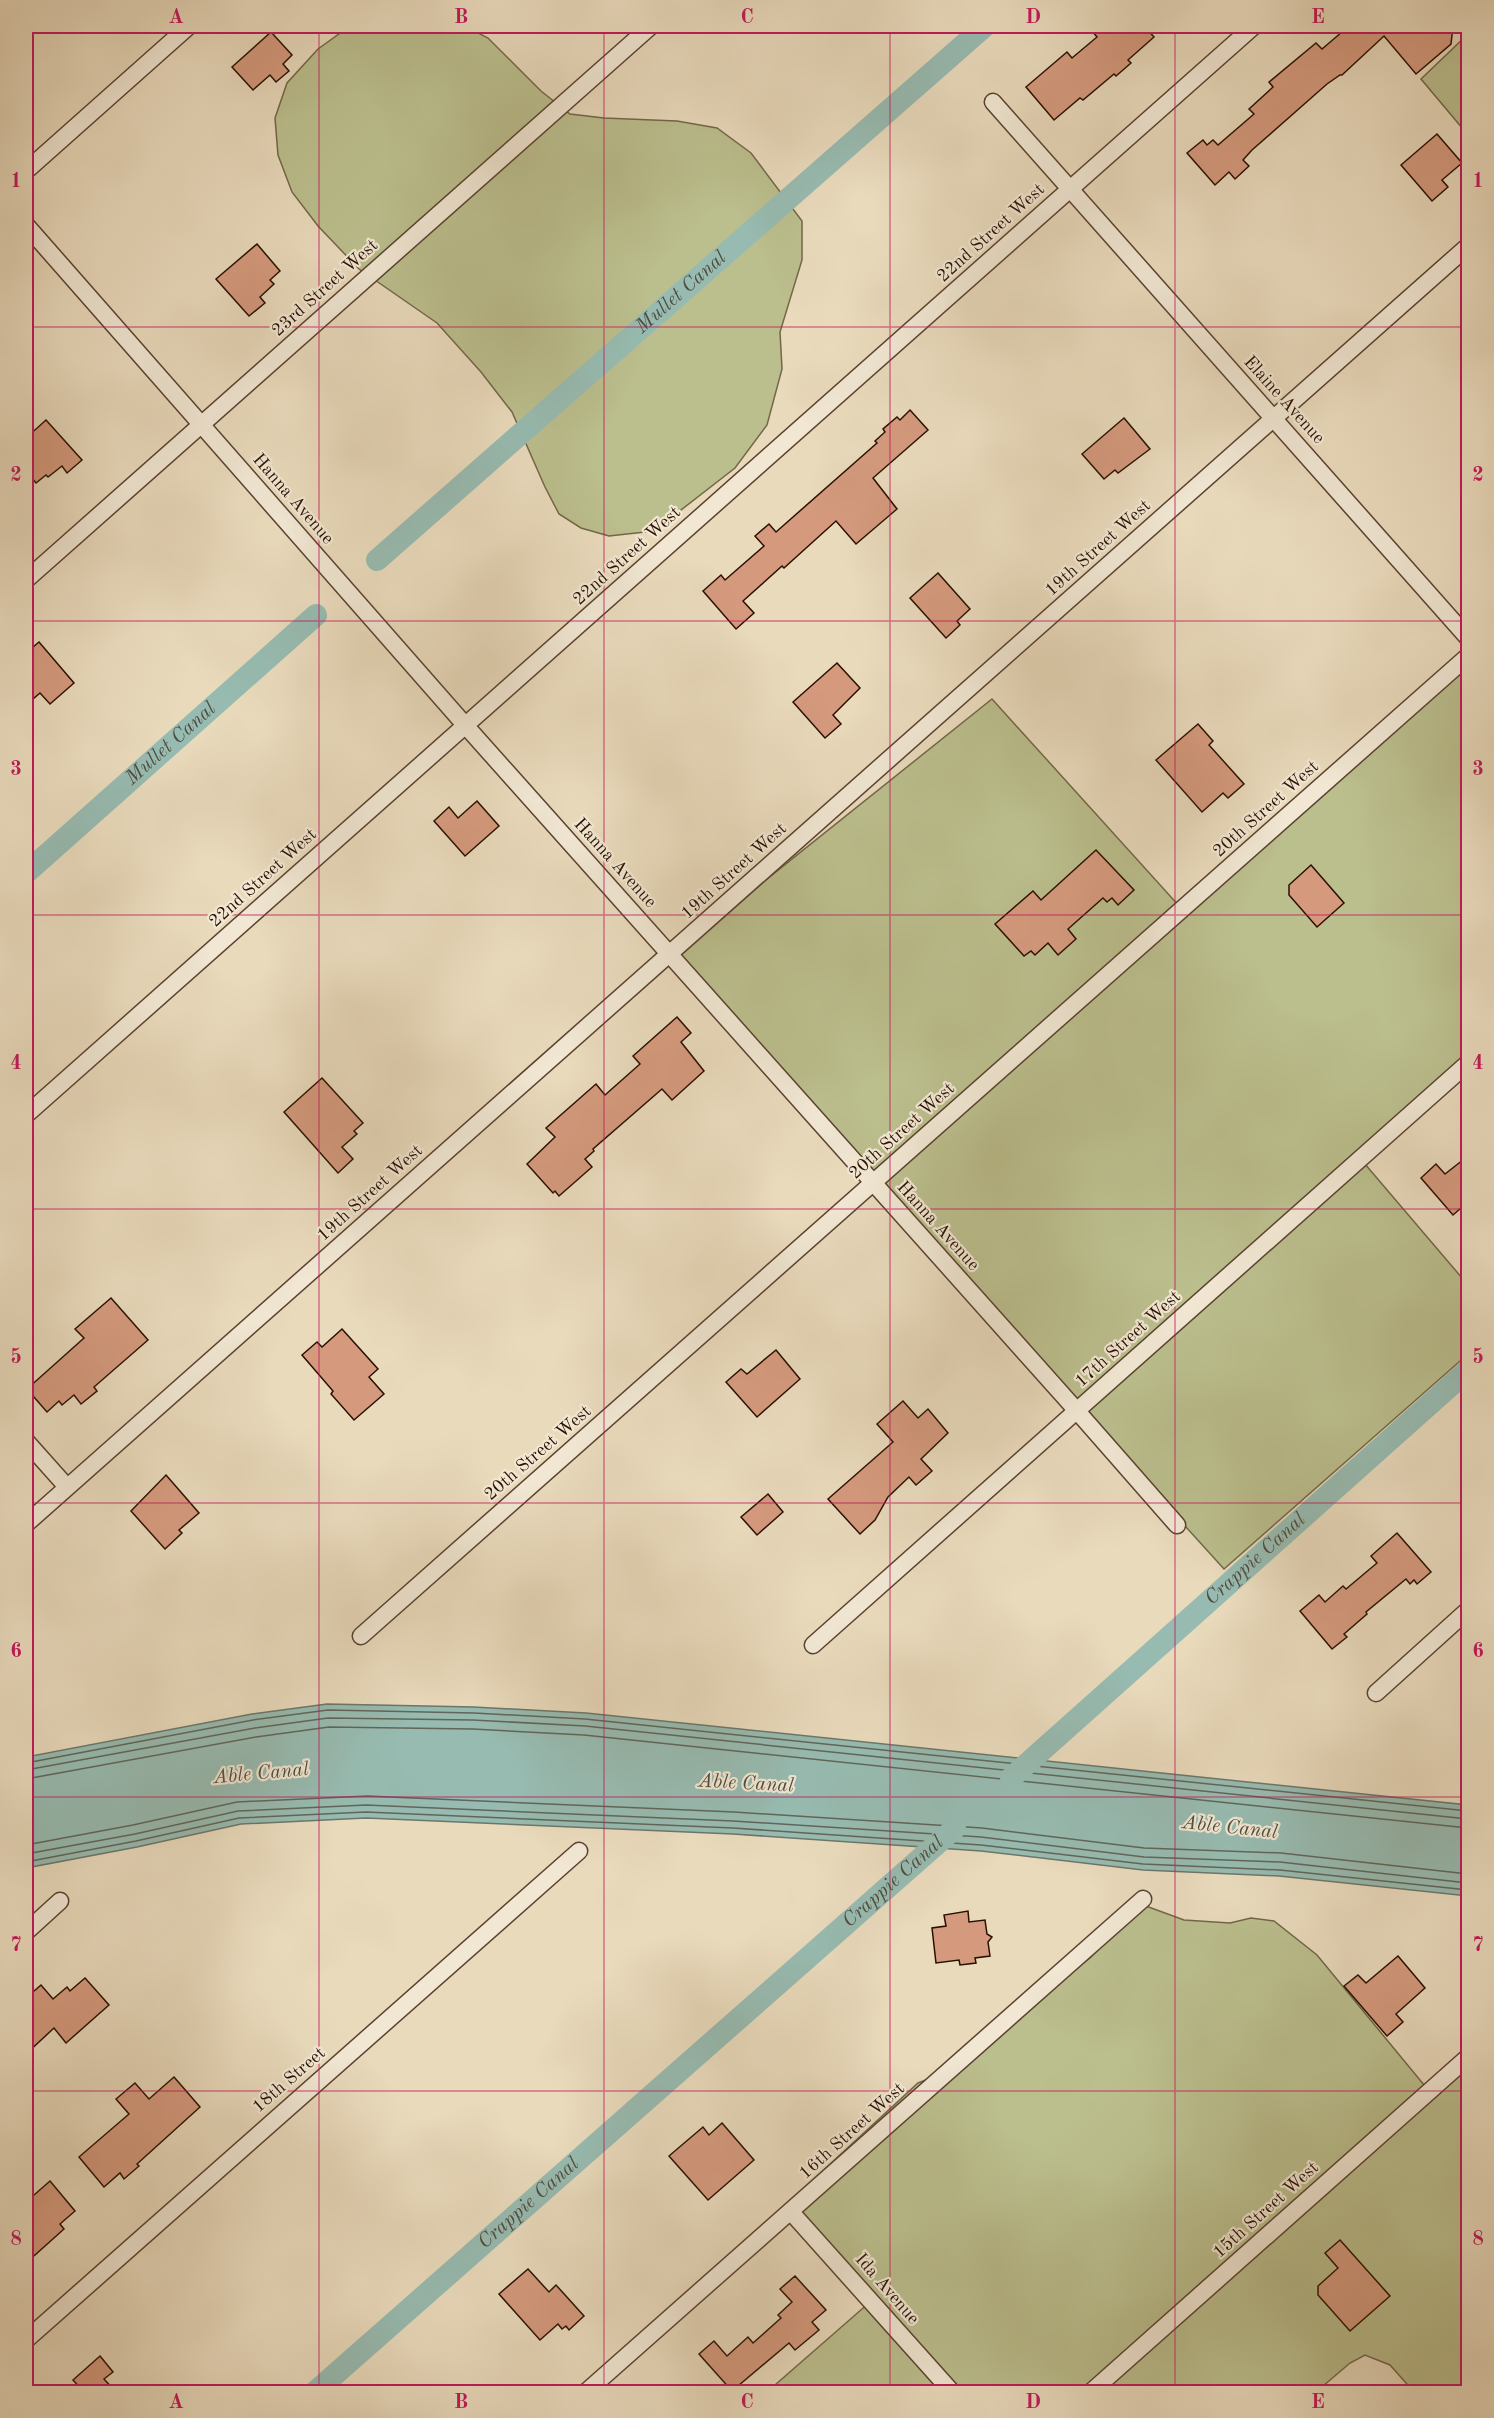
<svg xmlns="http://www.w3.org/2000/svg" width="1494" height="2418" viewBox="0 0 1494 2418" font-family="'Old Standard TT',serif">
	<rect width="100%" height="100%" fill="#e9dabc"/>
	<filter id="stains"><feTurbulence type="fractalNoise" baseFrequency=".00333" numOctaves="4"/><feColorMatrix values="0 0 0 0 .2 0 0 0 0 .09 0 0 0 0 .02 0 0 0 .5 -.17"/></filter>
	<radialGradient id="worn" r=".72"><stop offset=".6" stop-color="#630" stop-opacity="0"/><stop offset="1" stop-color="#630" stop-opacity=".3"/></radialGradient>
	<g fill="#bbbe8d" stroke="#726747" stroke-width="1.5">
		<polygon points="350,26 465,26 488,38 541,91 570,114 604,118 677,121 717,128 751,153 802,221 802,260 780,332 782,369 767,425 735,468 654,531 609,536 581,528 559,514 545,487 512,412 481,372 437,323 359,269 318,226 292,192 278,155 275,118 287,83 318,49"/>
		<polygon points="1468,34 1468,135 1421,79"/>
		<polygon points="1468,663 1468,1063 1359,1157 1468,1285 1468,1354 1224,1569 974,1293 677,951 992,699 1180,907"/>
		<polygon points="1135,1902 1184,1920 1230,1923 1251,1918 1274,1921 1317,1955 1429,2091 1468,2059 1468,2392 1414,2392 1390,2365 1365,2355 1350,2363 1316,2392 767,2392 870,2302 788,2203 918,2083 931,2078 1090,1958 1123,1924"/>
	</g>
	<polygon fill="#97bbb1" stroke="#6b776b" stroke-width="1.5" points="327,1704 474,1707 586,1713 1468,1805 1468,1896 1279,1876 1143,1870 981,1851 733,1834 366,1818 241,1824 137,1847 26,1868 26,1757 252,1714"/>
	<g fill="none" stroke-linecap="round" stroke-linejoin="round">
		<g stroke="#606659" stroke-width="1.5">
			<polyline points="26,1763 253,1720 328,1710 474,1713 585,1719 1468,1811"/>
			<polyline points="26,1770 255,1728 328,1718 473,1720 585,1726 1468,1819"/>
			<polyline points="26,1779 256,1737 329,1727 473,1729 584,1735 1468,1828"/>
			<polyline points="26,1845 133,1825 237,1802 367,1796 734,1812 982,1828 1144,1848 1281,1853 1468,1874"/>
			<polyline points="26,1854 135,1834 238,1811 366,1805 733,1821 981,1837 1144,1857 1280,1862 1468,1883"/>
			<polyline points="26,1862 136,1841 239,1818 366,1812 733,1828 981,1845 1143,1864 1280,1870 1468,1890"/>
		</g>
		<g stroke="#97bbb1" stroke-width="22">
			<path id="s1" d="M 377,560 L 985,26"/>
			<path id="s2" d="M 26,873 L 316,615"/>
			<path id="s3" d="M 1011,1778 L 1468,1370"/>
			<path id="s4" d="M 315,2392 L 955,1828"/>
		</g>
	</g>
	<g fill="#d59a7e" stroke="#2a1001" stroke-width="1.5">
		<polygon points="1088,26 1144,26 1154,37 1128,60 1131,63 1116,76 1114,74 1083,100 1080,98 1054,120 1026,87 1067,52 1072,58 1097,37"/>
		<polygon points="1349,26 1453,26 1451,44 1416,74 1384,36 1342,75 1340,75 1327,84 1252,150 1243,160 1249,166 1235,179 1229,172 1215,185 1187,153 1203,140 1207,145 1213,140 1218,145 1254,114 1249,109 1273,87 1269,82 1316,43 1322,49"/>
		<polygon points="271,32 292,55 283,64 289,71 276,82 270,75 253,90 232,67"/>
		<polygon points="1437,134 1462,163 1442,180 1448,187 1432,201 1401,165"/>
		<polygon points="257,244 280,271 270,280 274,284 260,297 265,303 249,316 216,279"/>
		<polygon points="910,410 928,430 873,478 897,509 856,544 836,521 784,568 782,566 743,601 754,613 736,629 703,591 721,575 725,580 764,546 755,536 769,524 776,532 877,443 875,441 885,432 883,429 897,417 900,420"/>
		<polygon points="1124,418 1150,449 1118,473 1115,470 1104,479 1082,454"/>
		<polygon points="46,420 82,460 67,473 62,466 48,477 46,475 36,483 26,471 26,438"/>
		<polygon points="938,573 970,609 957,621 960,625 946,638 910,598"/>
		<polygon points="39,642 74,683 50,704 40,693 26,705 26,653"/>
		<polygon points="837,663 860,688 833,715 841,724 825,738 793,702"/>
		<polygon points="1198,724 1213,741 1209,745 1244,784 1228,798 1223,793 1202,812 1156,760"/>
		<polygon points="477,801 499,826 465,856 434,821 449,807 458,818"/>
		<polygon points="1096,850 1134,890 1118,905 1112,898 1107,902 1103,898 1068,929 1076,939 1058,955 1048,943 1035,955 1031,951 1024,956 995,924 1033,891 1041,900"/>
		<polygon points="1311,865 1344,903 1317,927 1289,895 1289,885"/>
		<polygon points="677,1017 691,1033 681,1042 704,1071 672,1100 662,1089 593,1149 594,1151 585,1159 592,1167 559,1196 555,1191 553,1193 527,1164 555,1137 546,1128 596,1084 605,1095 640,1064 633,1056"/>
		<polygon points="322,1078 363,1123 354,1131 357,1134 342,1147 353,1159 338,1173 284,1112"/>
		<polygon points="1468,1156 1468,1202 1453,1215 1421,1178 1436,1164 1445,1174"/>
		<polygon points="111,1298 148,1340 94,1387 97,1391 81,1404 74,1395 62,1405 59,1401 47,1412 27,1389 84,1338 75,1329"/>
		<polygon points="342,1329 378,1369 369,1377 384,1394 354,1420 331,1394 333,1391 302,1355 317,1342 322,1347"/>
		<polygon points="776,1350 800,1379 757,1417 726,1382 741,1369 747,1374"/>
		<polygon points="903,1401 918,1418 928,1409 948,1433 921,1459 932,1471 916,1485 909,1477 888,1497 875,1520 860,1534 828,1499 893,1442 877,1424"/>
		<polygon points="166,1475 199,1513 179,1530 182,1533 165,1549 131,1511"/>
		<polygon points="768,1494 783,1512 757,1535 741,1517"/>
		<polygon points="1397,1533 1431,1572 1417,1584 1414,1580 1410,1584 1406,1579 1366,1612 1367,1614 1344,1634 1347,1637 1332,1649 1300,1611 1319,1595 1325,1602 1343,1586 1346,1589 1377,1563 1371,1556"/>
		<polygon points="968,1911 969,1922 985,1920 987,1934 992,1937 988,1942 990,1956 975,1958 976,1963 960,1965 959,1960 936,1963 932,1928 946,1926 944,1915"/>
		<polygon points="1398,1956 1425,1988 1396,2014 1403,2022 1387,2036 1344,1986 1358,1975 1366,1983"/>
		<polygon points="85,1978 109,2005 66,2043 54,2028 26,2054 26,1998 41,1985 53,1999 67,1987 70,1991"/>
		<polygon points="174,2077 200,2107 137,2164 139,2166 124,2179 120,2173 104,2187 79,2157 129,2114 116,2099 135,2083 149,2099"/>
		<polygon points="722,2123 754,2160 708,2200 669,2156 703,2127 709,2135"/>
		<polygon points="50,2181 75,2211 60,2224 64,2229 26,2263 26,2202"/>
		<polygon points="1340,2240 1390,2296 1350,2331 1318,2295 1318,2286 1338,2268 1325,2253"/>
		<polygon points="528,2269 549,2292 556,2285 584,2316 569,2330 566,2326 562,2329 558,2324 540,2340 499,2294"/>
		<polygon points="795,2276 826,2310 812,2322 819,2330 795,2350 789,2343 732,2391 699,2354 714,2341 727,2356 748,2337 753,2343 781,2318 778,2315 792,2302 780,2289"/>
		<polygon points="100,2356 113,2372 104,2379 116,2392 84,2392 73,2380"/>
	</g>
	<g fill="none" stroke-linecap="round" stroke-linejoin="round">
		<g stroke="#5a4230" stroke-width="19">
			<g id="street">
				<polyline points="993,102 1468,638"/>
				<polyline points="26,171 189,26"/>
				<polyline points="26,225 465,725 1077,1411 1177,1525"/>
				<polyline points="26,580 651,26"/>
				<polyline points="26,1115 1254,26"/>
				<polyline points="26,1441 67,1487"/>
				<polyline points="26,1524 1468,246"/>
				<polyline points="361,1636 1468,656"/>
				<polyline points="813,1645 1468,1063"/>
				<polyline points="1376,1693 1468,1610"/>
				<polyline points="26,1932 60,1901"/>
				<polyline points="791,2212 952,2392"/>
				<polyline points="26,2340 579,1851"/>
				<polyline points="586,2392 1143,1899"/>
				<polyline points="1091,2392 1468,2057"/>
			</g>
		</g>
		<use href="#street" stroke="#f1e7d3" stroke-width="16"/>
	</g>
	<path fill="none" stroke="#c2185b" stroke-width="1.5" stroke-opacity="0.55" d="M 319,26 L 319,2392M 604,26 L 604,2392M 890,26 L 890,2392M 1175,26 L 1175,2392M 26,327 L 1468,327M 26,621 L 1468,621M 26,915 L 1468,915M 26,1209 L 1468,1209M 26,1503 L 1468,1503M 26,1797 L 1468,1797M 26,2091 L 1468,2091"/>
	<g text-anchor="middle" dominant-baseline="central" stroke-width="4.5" stroke-linejoin="round" paint-order="stroke">
		<g font-size="18" fill="#2a1001" stroke="#f1e7d3">
			<text transform="translate(991 233) rotate(-42)">22nd Street West</text>
			<text transform="translate(325 288) rotate(-42)">23rd Street West</text>
			<text transform="translate(1284 400) rotate(48)">Elaine Avenue</text>
			<text transform="translate(293 499) rotate(49)">Hanna Avenue</text>
			<text transform="translate(1098 548) rotate(-42)">19th Street West</text>
			<text transform="translate(627 556) rotate(-42)">22nd Street West</text>
			<text transform="translate(1266 809) rotate(-42)">20th Street West</text>
			<text transform="translate(615 863) rotate(48)">Hanna Avenue</text>
			<text transform="translate(734 871) rotate(-42)">19th Street West</text>
			<text transform="translate(263 878) rotate(-42)">22nd Street West</text>
			<text transform="translate(902 1131) rotate(-42)">20th Street West</text>
			<text transform="translate(370 1193) rotate(-42)">19th Street West</text>
			<text transform="translate(938 1226) rotate(48)">Hanna Avenue</text>
			<text transform="translate(1128 1339) rotate(-42)">17th Street West</text>
			<text transform="translate(538 1453) rotate(-41)">20th Street West</text>
			<text transform="translate(289 2080) rotate(-41)">18th Street</text>
			<text transform="translate(852 2131) rotate(-42)">16th Street West</text>
			<text transform="translate(1266 2210) rotate(-42)">15th Street West</text>
			<text transform="translate(887 2289) rotate(49)">Ida Avenue</text>
		</g>
		<g font-size="20" font-style="italic" fill="#504c3f" stroke="#f1e7d3">
			<text stroke="none"><textPath href="#s1" startOffset="405">Mullet Canal</textPath></text>
			<text stroke="none"><textPath href="#s2" startOffset="194">Mullet Canal</textPath></text>
			<text stroke="none"><textPath href="#s3" startOffset="328">Crappie Canal</textPath></text>
			<text transform="translate(261 1774) rotate(-5)">Able Canal</text>
			<text transform="translate(746 1784) rotate(3)">Able Canal</text>
			<text transform="translate(1230 1828) rotate(6)">Able Canal</text>
			<text stroke="none"><textPath href="#s4" startOffset="771">Crappie Canal</textPath></text>
			<text stroke="none"><textPath href="#s4" startOffset="285">Crappie Canal</textPath></text>
		</g>
	</g>
	<rect width="1494" height="2418" fill="none" stroke="#e9dabc" stroke-width="66"/>
	<rect x="33" y="33" width="1428" height="2352" fill="none" stroke="#c2185b" stroke-width="2"/>
	<g font-size="20" text-anchor="middle" font-weight="bold" fill="#c2185b">
		<text x="176" y="23">A</text>
		<text x="461" y="23">B</text>
		<text x="747" y="23">C</text>
		<text x="1033" y="23">D</text>
		<text x="1318" y="23">E</text>
		<text x="16" y="187">1</text>
		<text x="1478" y="187">1</text>
		<text x="16" y="481">2</text>
		<text x="1478" y="481">2</text>
		<text x="16" y="775">3</text>
		<text x="1478" y="775">3</text>
		<text x="16" y="1069">4</text>
		<text x="1478" y="1069">4</text>
		<text x="16" y="1363">5</text>
		<text x="1478" y="1363">5</text>
		<text x="16" y="1657">6</text>
		<text x="1478" y="1657">6</text>
		<text x="16" y="1951">7</text>
		<text x="1478" y="1951">7</text>
		<text x="16" y="2245">8</text>
		<text x="1478" y="2245">8</text>
		<text x="176" y="2408">A</text>
		<text x="461" y="2408">B</text>
		<text x="747" y="2408">C</text>
		<text x="1033" y="2408">D</text>
		<text x="1318" y="2408">E</text>
	</g>
	<rect width="100%" height="100%" filter="url(#stains)"/>
	<rect width="100%" height="100%" fill="url(#worn)"/>
</svg>
